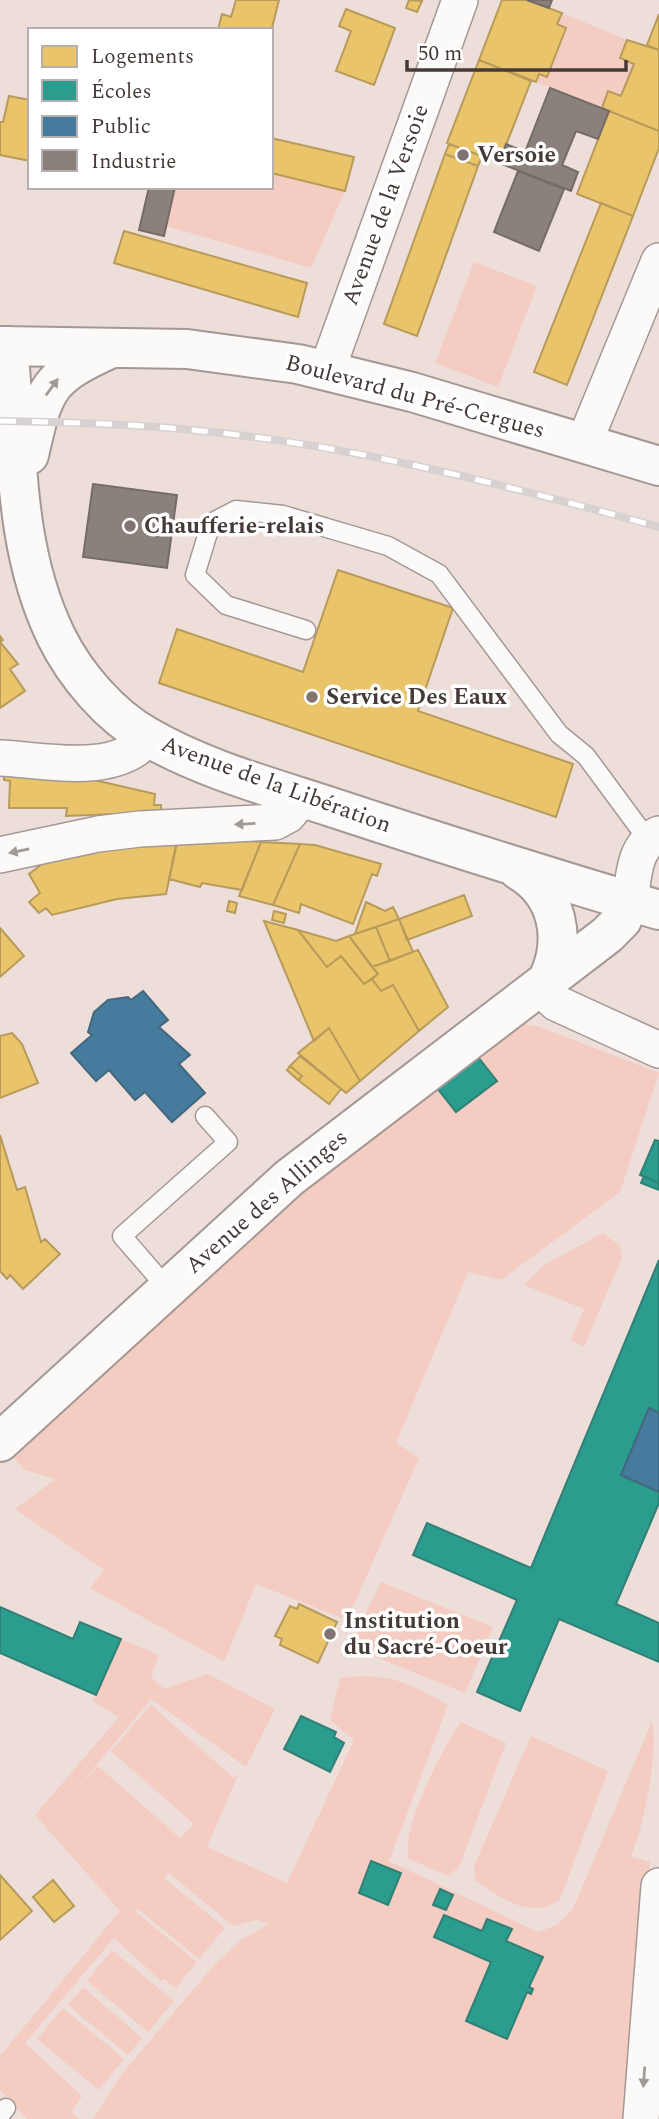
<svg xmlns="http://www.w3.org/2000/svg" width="659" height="2119" font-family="Spectral,serif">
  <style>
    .green { fill: #f4ccc2 }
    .homes { fill: #e9c46a; stroke: #b89b5b; stroke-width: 2 }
    .schools { fill: #2a9d8f; stroke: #327f75; stroke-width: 2 }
    .public { fill: #457b9d; stroke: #45687e; stroke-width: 2 }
    .industry { fill: #8a817c; stroke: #756c67; stroke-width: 2 }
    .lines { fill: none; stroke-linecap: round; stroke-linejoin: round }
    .lane-casing { stroke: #a39895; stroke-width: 21 }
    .street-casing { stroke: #a39895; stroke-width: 38 }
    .secondary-casing { stroke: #a39895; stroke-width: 42 }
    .lane { stroke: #fcfaf9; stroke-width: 18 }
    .street { stroke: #fcfaf9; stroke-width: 35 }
    .secondary { stroke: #fcfaf9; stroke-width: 38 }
    .rail-casing { stroke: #d7d2d1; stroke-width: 8 }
    .rail { stroke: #fff; stroke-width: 5; stroke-dasharray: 16; stroke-linecap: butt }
    .oneway { fill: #a09a98 }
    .poi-dot { fill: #807370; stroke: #fff; stroke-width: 2.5 }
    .labels { text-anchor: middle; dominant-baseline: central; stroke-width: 7; stroke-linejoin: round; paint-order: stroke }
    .poi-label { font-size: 23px; font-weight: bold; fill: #453a37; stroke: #fff; text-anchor: start }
    .street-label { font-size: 23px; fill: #453a37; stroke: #fff }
  </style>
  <rect width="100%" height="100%" fill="#eddeda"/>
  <path class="green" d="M562 13 627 40 620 58 634 64 621 96 608 91 602 108 536 82 539 74 547 77 566 29 557 24Z
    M271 173 345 191 311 268 166 226 175 187H271Z
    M474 262 537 286 498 387 435 363Z
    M525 1024 540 1027 659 1073 620 1192 501 1280 468 1272 396 1443 419 1458 347 1620 256 1584 224 1662 90 1588 104 1570 15 1509 56 1479 25 1470 11 1455 320 1178 437 1088 456 1112 496 1081 478 1057 512 1030Z
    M603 1233 620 1246 622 1257 584 1347 571 1340 584 1309 524 1285 544 1265Z
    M381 1582 493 1627 465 1693 368 1654 357 1640 358 1629Z
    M121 1639 159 1655 151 1677 164 1689 208 1674 275 1709 246 1767 151 1699 79 1786 98 1766 180 1838 194 1824 111 1751 151 1705 234 1778 238 1775 207 1847 287 1883 354 1740 330 1720 340 1678C391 1673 404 1681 448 1705L389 1861 538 1932 557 1925 573 1909 652 1721C659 1751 644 1825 631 1857L650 1862 631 2119H93L121 2075 214 1965 241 1940 269 1924 257 1920 233 1926 169 1873 164 1878 225 1928 199 1959 138 1909 136 1912 197 1962 176 1988 164 1979 161 1981 114 1938 25 2043 82 2096 72 2112 79 2119H27L0 2090V2056L120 1911 35 1815 119 1717 92 1701Z
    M461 1722 506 1743 459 1867 448 1876 409 1859C399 1831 443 1747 461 1722Z
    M531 1736 608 1771 560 1899C531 1921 500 1898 475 1880L474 1866Z
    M112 1950 174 2001 148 2032 87 1981Z
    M83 1987 142 2038 128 2055 68 2005Z
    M63 2008 124 2059 99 2090 37 2039Z"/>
  <path class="homes" d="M236 0H279L271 32V30H218L222 14 231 17Z
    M409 0 422 1 417 12 406 8Z
    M502 0H527L562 13 557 24 566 28 547 77 539 74 536 82 479 60Z
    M346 9 395 28 374 85 336 71 351 31 339 26Z
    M659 14V50L647 45Z
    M627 40 659 50V131L602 108 608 91 621 96 634 64 620 58Z
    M479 60 531 81 499 163 447 143Z
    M9 96 30 100V161L0 155V122H3Z
    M609 111 659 131V148L633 216 577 194Z
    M271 138 354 157 345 191 271 173Z
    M449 144 482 156 478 166 445 154Z
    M445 154 478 166 417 336 384 324Z
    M601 203 633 216 567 385 534 372Z
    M124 231 307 283 298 317 114 263Z
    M338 570 453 608 418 711 573 764 556 817 159 683 177 629 303 672Z
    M0 636 3 640 0 642 18 664 10 669 25 691 0 708Z
    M64 773 155 794 154 805H161V812L66 816 67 808H9L10 781 4 780V774Z
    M178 835 261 842 242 890 202 883 200 887 169 879Z
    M152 837 177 843 166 894 117 899 52 915 46 908 39 913 29 902 40 893 29 874 46 861Z
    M261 842 300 844 273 905 239 896Z
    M300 844 315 845 381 864 377 876 372 874 353 924 301 904 299 913 273 905Z
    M464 895 472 916 407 940 399 919Z
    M229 901 237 903 235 913 227 911Z
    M366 902 385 911 393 907 399 919 355 934Z
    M274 911 286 914 284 923 272 920Z
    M399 919 413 952 390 961 376 927Z
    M264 921 298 930 327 967 341 956 364 984 372 979 381 991 393 985 419 1031 360 1081 329 1028 314 1041Z
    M376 927 390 961 372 967 349 936Z
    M0 928 24 956 0 977Z
    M298 930 336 941 349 936 378 974 364 984 341 956 327 967Z
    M418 950 448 1007 419 1031 393 985 381 991 372 979 378 974 372 967Z
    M329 1028 360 1081 346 1093 298 1053Z
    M12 1033 22 1044 38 1083 0 1098V1036Z
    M300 1056 341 1089 329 1104 298 1080 302 1076 290 1066Z
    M290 1066 302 1076 298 1080 287 1070Z
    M0 1135 17 1190 25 1187 41 1242 45 1239 60 1254 23 1289 10 1275 7 1279 0 1271Z
    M299 1604 337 1622 318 1663 280 1645 282 1639 275 1636 290 1606 297 1609Z
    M0 1875 32 1911 0 1940Z
    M53 1880 74 1906 54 1922 33 1897Z"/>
  <path class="schools" d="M478 1057 497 1081 456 1112 437 1088Z
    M655 1140 659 1141V1183L640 1175Z
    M644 1176 659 1183V1190L641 1183Z
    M659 1260V1413L649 1408 621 1475 659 1492V1503L616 1604 659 1623V1662L559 1619 520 1711 477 1692 517 1600 413 1555 427 1523 531 1568Z
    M0 1607 73 1639 80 1622 121 1639 96 1695 0 1653Z
    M301 1716 336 1732 334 1737 344 1743 330 1772 284 1749Z
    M371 1861 401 1873 388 1905 359 1893Z
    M440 1889 453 1895 446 1910 433 1905Z
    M444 1915 482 1931 487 1919 512 1929 506 1941 543 1957 529 1987 533 1989 531 1994 527 1992 507 2039 466 2021 491 1962 434 1937Z"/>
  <path class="public" d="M143 991 168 1020 159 1027 190 1055 179 1064 205 1093 172 1122 145 1092 135 1100 109 1070 96 1081 71 1053 92 1035 88 1032 94 1012 108 1000 128 997 131 1000Z
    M649 1408 659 1413V1492L621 1475Z"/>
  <path class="industry" d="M527 0H552L549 8Z
    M550 88 609 111 598 139 576 131 562 165 578 172 571 191 499 163 506 144 525 152Z
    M518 171 564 189 539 251 494 232Z
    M149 187H175L164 236 139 230Z
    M93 484 177 495 167 568 83 557Z"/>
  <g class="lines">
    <defs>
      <path id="lane" d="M306 630 226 605 195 575 211 523 236 510 283 515 388 546 439 574 559 734 586 756 648 840
        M167 1288 122 1236 228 1142 205 1116
        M0 2115 6 2108"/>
      <path id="street" d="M327 370 460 0
        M584 443 659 261
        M0 758C46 760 115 777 148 738
        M0 855 98 834 140 829 275 822 288 815 303 797
        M630 901C634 877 633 846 659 834
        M539 987 556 1003 659 1050
        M641 2119 659 1886"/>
      <path id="secondary" d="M0 346 187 349 298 364 412 392 659 466
        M8 346C18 443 12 546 56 636 75 675 110 716 148 737 203 769 270 787 331 807 440 843 549 877 659 910
        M29 455C44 388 47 377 112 348
        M518 870C558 893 567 939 548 979
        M0 1442 289 1178 607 935 622 920 630 901"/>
    </defs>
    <use href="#lane" class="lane-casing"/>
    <use href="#street" class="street-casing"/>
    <use href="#secondary" class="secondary-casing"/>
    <use href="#lane" class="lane"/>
    <use href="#street" class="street"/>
    <use href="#secondary" class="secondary"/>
    <defs>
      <path id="rail" d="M0 421C67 422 135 424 202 431 356 446 509 486 659 527"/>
    </defs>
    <use href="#rail" class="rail-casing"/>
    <use href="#rail" class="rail"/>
  </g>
  <defs><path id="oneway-solid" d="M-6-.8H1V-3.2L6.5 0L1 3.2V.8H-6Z" transform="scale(1.75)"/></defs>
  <g class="oneway">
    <use href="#oneway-solid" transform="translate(52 387) rotate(-54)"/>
    <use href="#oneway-solid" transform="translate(245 824) rotate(177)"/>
    <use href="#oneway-solid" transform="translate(19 851) rotate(168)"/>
    <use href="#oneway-solid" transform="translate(644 2077) rotate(94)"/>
  </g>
  <g class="poi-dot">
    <circle cx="463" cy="155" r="7"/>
    <circle cx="130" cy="526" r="7"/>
    <circle cx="312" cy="697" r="7"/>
    <circle cx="330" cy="1634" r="7"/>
  </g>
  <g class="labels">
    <g class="poi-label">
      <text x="477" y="155">Versoie</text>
      <text x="144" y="526">Chaufferie-relais</text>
      <text x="326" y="697">Service Des Eaux</text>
      <text x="344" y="1621">Institution<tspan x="344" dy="26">du Sacré-Coeur</tspan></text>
    </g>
    <g class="street-label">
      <text transform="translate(386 205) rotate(-70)">Avenue de la Versoie</text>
      <text transform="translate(415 397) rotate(15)">Boulevard du Pré-Cergues</text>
      <text transform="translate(276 785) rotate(20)">Avenue de la Libération</text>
      <text transform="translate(267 1202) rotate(-41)">Avenue des Allinges</text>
    </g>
  </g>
  <rect x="28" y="28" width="245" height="161" fill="#ffffff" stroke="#b5b0af" stroke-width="2"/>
  <rect x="42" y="46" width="35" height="21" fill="#e9c46a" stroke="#b5b0af" stroke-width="2"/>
  <text x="91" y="63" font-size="21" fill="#453a37">Logements</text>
  <rect x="42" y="80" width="35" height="21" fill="#2a9d8f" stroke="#b5b0af" stroke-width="2"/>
  <text x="91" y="98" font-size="21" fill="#453a37">Écoles</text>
  <rect x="42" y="116" width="35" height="21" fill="#457b9d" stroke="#b5b0af" stroke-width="2"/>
  <text x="91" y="133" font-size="21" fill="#453a37">Public</text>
  <rect x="42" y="150" width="35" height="21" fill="#8a817c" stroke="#b5b0af" stroke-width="2"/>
  <text x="91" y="168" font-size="21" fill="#453a37">Industrie</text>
  <path d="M407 60v10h219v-10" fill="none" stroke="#453a37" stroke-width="3.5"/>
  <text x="418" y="60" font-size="21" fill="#453a37" stroke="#ffffff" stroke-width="5" paint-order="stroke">50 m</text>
</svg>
